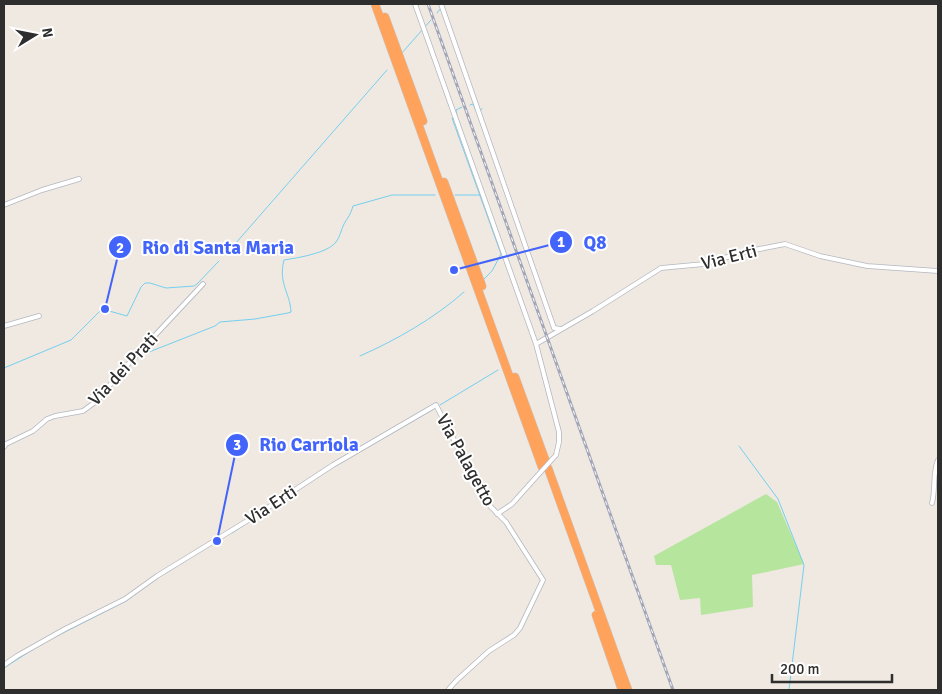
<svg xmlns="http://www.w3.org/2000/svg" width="942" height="694" font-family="Signika,sans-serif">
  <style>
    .green { fill: #b6e59e }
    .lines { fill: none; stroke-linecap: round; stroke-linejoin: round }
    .stream { stroke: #75cff0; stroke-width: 1 }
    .street-casing { stroke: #b4b7c1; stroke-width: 5.5 }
    .highway-casing { stroke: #c9c9c9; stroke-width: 9 }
    .street { stroke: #fff; stroke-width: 4 }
    .highway { stroke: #ffa35c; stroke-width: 8 }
    .rail-casing { stroke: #a3a6b8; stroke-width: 3 }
    .rail { stroke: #fff; stroke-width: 1; stroke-dasharray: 4; stroke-linecap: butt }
    .street-bridge-casing { stroke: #b4b7c1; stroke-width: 5.5; stroke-linecap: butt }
    .street-bridge { stroke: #fff; stroke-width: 4 }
    .labels { text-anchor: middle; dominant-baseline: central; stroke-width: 4; stroke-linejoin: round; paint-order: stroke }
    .street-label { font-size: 18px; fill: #2e2e2e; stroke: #fff }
    .leader { fill: none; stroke: #4264fb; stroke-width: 2 }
    .callout-dot { fill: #4264fb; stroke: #fff; stroke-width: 2 }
    .mark-label { font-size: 15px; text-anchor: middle; font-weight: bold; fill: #fff }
    .callout-label { font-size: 19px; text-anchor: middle; font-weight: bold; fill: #4264fb; stroke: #fff; stroke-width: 4; stroke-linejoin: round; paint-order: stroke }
  </style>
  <rect width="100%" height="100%" fill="#efe9e1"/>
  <path class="green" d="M766 494 777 502 804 564 752 575 753 607 701 615 700 598 680 600 671 565H656L654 556Z"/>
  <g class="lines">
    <path class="stream" d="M437 13 441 8
      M401 54 431 20
      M470 105 473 104 476 111 482 109
      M457 116 456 110 462 107
      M453 118H452L501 254 492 271 484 279
      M455 195H480
      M235 244 387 70
      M145 349 149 352 215 326 220 322 255 319 288 313 291 312C290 292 278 284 284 260 297 258 328 253 336 242 340 237 341 230 344 224 348 217 351 214 353 206L392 195H435
      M360 356C398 339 433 319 464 292
      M4 368 71 340 102 309 127 316 141 287 145 283H150L166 288 194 286 197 284 219 261
      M440 405 498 370
      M739 446 778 499 804 565 789 690
      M337 465 432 410
      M232 533 268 509
      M166 573 209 546
      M47 641 126 601 160 576
      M4 668 35 648"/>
    <defs>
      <path id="street" d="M415 4 536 344 559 432V442L556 455
        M441 4 554 328 561 329
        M4 205 42 190 79 179
        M4 326 39 316
        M536 344 593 311 661 268 704 264 744 252 785 244 820 256 867 266 938 271
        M4 447 6 444 33 431 47 419 55 416 83 411 98 400 117 376 203 284
        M932 503C936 488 932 474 938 460
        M497 514 512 504 529 485
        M4 665 17 656 65 629 125 599 157 576 255 516 333 465 436 405 486 502 506 522 543 580 520 628 514 635 489 651 457 680 448 690"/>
      <path id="highway" d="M375 4 542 467
        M385 17 423 121
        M444 182 482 286
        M515 377 546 462
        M548 468 628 690
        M596 615 622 690"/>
    </defs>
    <use href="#street" class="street-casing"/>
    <use href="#highway" class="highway-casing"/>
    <use href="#street" class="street"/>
    <use href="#highway" class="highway"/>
    <defs>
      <path id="rail" d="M428 4 673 690"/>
    </defs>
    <use href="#rail" class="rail-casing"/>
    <use href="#rail" class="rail"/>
    <defs>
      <path id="street-bridge" d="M529 485 556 455"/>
    </defs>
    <use href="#street-bridge" class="street-bridge-casing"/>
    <use href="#street-bridge" class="street-bridge"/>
  </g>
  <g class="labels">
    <g class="street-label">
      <text transform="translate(729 257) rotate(-14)">Via Erti</text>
      <text transform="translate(123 369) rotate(-47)">Via dei Prati</text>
      <text transform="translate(466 460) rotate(61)">Via Palagetto</text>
      <text transform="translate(271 505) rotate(-33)">Via Erti</text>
    </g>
  </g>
  <path class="leader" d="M454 270L561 242M105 309L120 247M217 541L237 445"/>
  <g class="callout-dot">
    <circle cx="454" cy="270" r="5"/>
    <circle cx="105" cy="309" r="5"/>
    <circle cx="217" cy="541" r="5"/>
    <circle cx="561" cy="242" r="12"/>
    <circle cx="120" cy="247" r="12"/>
    <circle cx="237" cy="445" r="12"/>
  </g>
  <g class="mark-label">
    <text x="561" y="247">1</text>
    <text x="120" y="253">2</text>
    <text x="237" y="450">3</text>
  </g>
  <g class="callout-label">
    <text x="595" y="249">Q8</text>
    <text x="218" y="254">Rio di Santa Maria</text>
    <text x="309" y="451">Rio Carriola</text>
  </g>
  <rect width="942" height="694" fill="none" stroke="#2e2e2e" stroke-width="10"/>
  <g transform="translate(35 35) rotate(80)" stroke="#ffffff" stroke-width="4" paint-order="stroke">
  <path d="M0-4L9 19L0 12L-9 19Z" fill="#2e2e2e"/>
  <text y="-8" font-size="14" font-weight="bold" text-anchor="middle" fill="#2e2e2e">N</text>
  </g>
  <path d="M772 674v8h120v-8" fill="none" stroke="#2e2e2e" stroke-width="2.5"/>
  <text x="780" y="674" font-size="15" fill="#2e2e2e" stroke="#ffffff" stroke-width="4" paint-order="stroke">200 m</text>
</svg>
